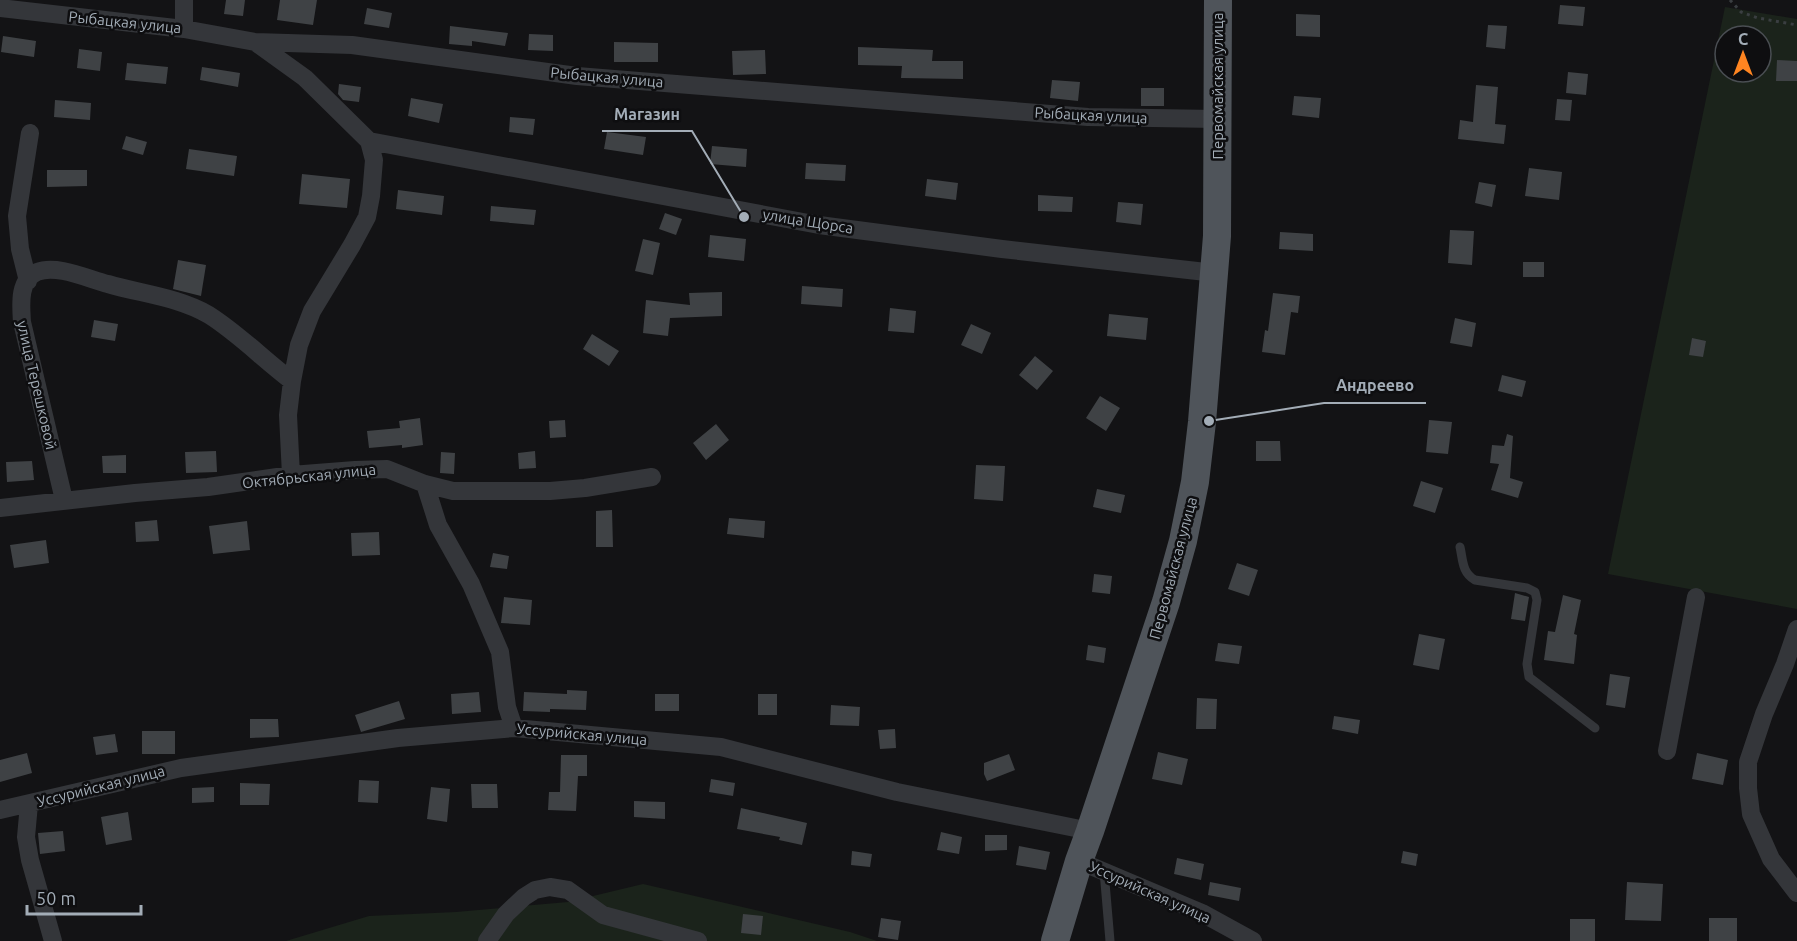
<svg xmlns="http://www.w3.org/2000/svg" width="1797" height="941" font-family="Ubuntu,sans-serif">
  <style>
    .green { fill: #1b231b; fill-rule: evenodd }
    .building { fill: #3f4245 }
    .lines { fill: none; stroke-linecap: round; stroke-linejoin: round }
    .path { stroke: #3a3e41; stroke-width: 3; stroke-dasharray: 3 4.5; stroke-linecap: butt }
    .service { stroke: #34363a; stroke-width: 9 }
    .minor { stroke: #34363a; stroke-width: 18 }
    .primary { stroke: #4f545a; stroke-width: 28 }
    .labels { text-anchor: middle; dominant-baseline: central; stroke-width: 5; stroke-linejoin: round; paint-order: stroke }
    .street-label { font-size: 15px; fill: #a3adb7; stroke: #0e0e10 }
    .leader { fill: none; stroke: #a3adb7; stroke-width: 2 }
    .callout-dot { fill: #a3adb7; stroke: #0e0e10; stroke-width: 2 }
    .callout-label { font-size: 16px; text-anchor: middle; font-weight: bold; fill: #a3adb7; stroke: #0e0e10; stroke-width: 5; stroke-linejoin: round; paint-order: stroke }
  </style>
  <rect width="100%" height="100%" fill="#131315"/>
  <path class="green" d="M1725 7 1797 19V609L1608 574ZM1725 36H1761V72H1725Z
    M643 884 850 932 877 941H286L369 916 456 912 568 902Z"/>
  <path class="building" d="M226 0H245L243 16 224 14Z
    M280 0H317L313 25 277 20Z
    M1560 5 1585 7 1583 26 1558 24Z
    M367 8 392 13 389 28 364 24Z
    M1296 14 1320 15V37L1296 36Z
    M1488 25 1507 26 1505 49 1486 47Z
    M450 26 508 33 505 46 472 41V46L449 44Z
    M529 34 553 35V51L528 50Z
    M3 36 36 41 34 57 1 52Z
    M614 42 658 43V62H614Z
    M858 47 933 50 932 61H963V79L901 78 902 66 858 65Z
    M79 49 102 52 100 71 77 68Z
    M765 50 766 74 733 75 732 51Z
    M1777 60 1797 61V81H1776Z
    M127 63 168 67 166 84 125 80Z
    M202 67 240 73 238 87 200 80Z
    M1568 72 1588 74 1586 95 1566 93Z
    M1052 80 1080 82 1078 101 1050 98Z
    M339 84 361 87 359 102 343 100 338 94Z
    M1476 85 1498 87 1495 124 1506 125 1504 144 1458 139 1460 120 1473 122Z
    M1141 88H1164V106H1141Z
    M1294 96 1321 98 1319 118 1292 115Z
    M411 98 443 104 439 123 408 116Z
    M1557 99 1572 100 1570 121 1555 120Z
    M55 100 91 103 90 120 54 117Z
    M510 117 535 119 533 135 509 132Z
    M607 132 646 137 643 155 604 149Z
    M126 136 147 142 143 155 122 149Z
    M712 146 747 149 746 167 710 164Z
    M189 149 237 156 234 176 186 169Z
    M806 163 846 165 845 181 805 179Z
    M1529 168 1562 172 1559 200 1525 196Z
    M47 170H87V186L47 187Z
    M302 174 350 179 347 208 299 204Z
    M927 179 958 183 956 200 925 196Z
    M1479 182 1496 185 1492 207 1475 203Z
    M398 190 444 196 442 215 396 209Z
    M1038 195 1073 197 1072 212 1038 211Z
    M1118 202 1143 204 1141 225 1116 222Z
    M491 206 536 210 534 225 490 221Z
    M665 213 682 219 676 235 659 229Z
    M1450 230 1474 231 1472 265 1448 263Z
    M1280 232 1313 234V251L1279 249Z
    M710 235 746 239 744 261 708 257Z
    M643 239 660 243 653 275 635 271Z
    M178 260 206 265 201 296 173 289Z
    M1523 262H1544V277H1523Z
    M802 286 843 289 842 307 801 304Z
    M722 292V316L670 318 668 336 643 333 646 300 690 305 689 293Z
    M1273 293 1300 296 1298 313 1291 312 1285 355 1262 352 1265 330 1268 331Z
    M890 308 916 311 914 333 888 331Z
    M1109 314 1148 318 1146 340 1107 336Z
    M1455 318 1476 323 1472 347 1450 343Z
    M94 320 118 324 115 341 91 337Z
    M971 324 991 333 982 354 961 345Z
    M592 334 619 351 609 366 583 349Z
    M1692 338 1706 341 1703 357 1689 355Z
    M1035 356 1053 371 1037 390 1019 375Z
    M1502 375 1526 381 1522 397 1498 391Z
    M1100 396 1120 408 1106 431 1086 418Z
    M420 418 423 445 402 448V445L369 448 367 431 400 428 399 421Z
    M565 420 566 437 550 438 549 421Z
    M1429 420 1452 422 1448 454 1426 452Z
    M716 424 729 440 706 460 693 443Z
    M1507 434 1513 436 1510 478 1523 482 1518 498 1491 490 1499 464 1490 463 1492 445 1504 446Z
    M1256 441H1280L1281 461H1256Z
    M216 451 217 472 186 473 185 452Z
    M535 451 536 468 519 469 518 453Z
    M441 452 455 453 454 474 440 473Z
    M126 455V473H103L102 456Z
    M32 461 34 480 7 482 6 462Z
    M976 465 1005 466 1003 501 974 499Z
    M1421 481 1443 488 1435 513 1413 506Z
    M1097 489 1125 495 1121 513 1093 507Z
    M612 510 613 547H596V511Z
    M729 518 765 521 764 538 727 534Z
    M157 520 159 541 136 542 135 522Z
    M247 521 250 550 213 554 209 526Z
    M379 532 380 555 352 556 351 533Z
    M46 540 49 563 14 568 10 545Z
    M493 553 509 556 507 569 490 567Z
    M1237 563 1258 570 1249 596 1228 589Z
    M1094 574 1112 576 1110 594 1092 592Z
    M1515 593 1529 597 1525 621 1511 619Z
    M1563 595 1581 600 1574 634 1577 635 1574 664 1544 660 1548 631 1555 632Z
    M504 597 532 600 530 625 501 623Z
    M1419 634 1445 639 1439 670 1413 665Z
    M1218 643 1242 646 1239 664 1215 661Z
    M1088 645 1106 648 1104 663 1086 660Z
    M1610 674 1630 677 1625 708 1606 705Z
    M567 690 587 691 586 710 550 709V712L523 711 524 692 567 694Z
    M479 692 481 712 452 714 451 694Z
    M655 694H679V711H655Z
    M758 694H777V715H758Z
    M1197 698 1217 699 1216 729H1196Z
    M399 701 405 719 361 732 355 715Z
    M831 705 860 707 859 726 830 725Z
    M1334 716 1360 720 1358 734 1332 729Z
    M250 719H278L279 737 250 738Z
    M895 729 896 748 880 749 878 730Z
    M142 731H175V754H142Z
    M115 734 118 752 96 755 93 737Z
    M1158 752 1188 759 1182 785 1152 779Z
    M27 753 32 773 0 782V760Z
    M1697 753 1728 760 1723 785 1692 779Z
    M1009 754 1015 770 987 781 984 774V763Z
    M561 755H587V776H578L576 811 548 810 549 792H560Z
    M711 779 735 783 733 796 709 792Z
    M359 780 379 781 378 803 358 802Z
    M240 783 270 784 269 805H240Z
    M471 784H497L498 808H472Z
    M214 787V802L192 803V788Z
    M431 787 450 789 447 822 427 819Z
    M634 801 665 802V819L634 817Z
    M741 808 807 823 802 845 779 840 780 837 737 829Z
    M128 812 132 840 106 845 101 817Z
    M63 831 65 851 40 854 38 833Z
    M941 832 962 837 959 854 937 850Z
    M985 835H1007V850L985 851Z
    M1019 846 1050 852 1046 870 1016 865Z
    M852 851 872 854 870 867 851 865Z
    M1403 851 1418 854 1416 866 1401 863Z
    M1177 858 1204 864 1201 880 1174 874Z
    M1210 882 1241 888 1239 901 1208 895Z
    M1627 882 1663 884 1661 921 1625 920Z
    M743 914 763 916 761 935 741 933Z
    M881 918 901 921 898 940 878 937Z
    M1709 918H1737V941H1709Z
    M1570 919H1595V941H1570Z"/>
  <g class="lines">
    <path class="path" d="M1730 0 1741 12 1758 18 1797 25"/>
    <path class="service" d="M1460 547C1463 560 1462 573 1475 580L1527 588 1535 592 1537 600 1527 664 1529 677 1595 728
      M1104 871 1110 941"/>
    <path class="minor" d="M0 8 184 29 255 42 352 45 577 76 1088 117 1217 119
      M184 29V0
      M255 42 305 78 369 141 374 160 371 196 367 217 352 245 312 311 299 345 292 381 288 415 291 475
      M369 141 819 225 1002 249 1215 273
      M28 281 20 249 17 216 30 133
      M425 484 438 525 471 584 500 652 507 707 514 728
      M64 500 22 322C21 306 18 280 37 272 57 264 88 279 108 284 142 294 178 297 209 315 239 334 264 360 292 381
      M0 508 135 493 208 487 291 475 355 470 387 469 425 484 453 491H550L585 488 652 477
      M1797 629 1785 664 1764 714 1748 762V788L1751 814 1771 859 1797 893
      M1667 751 1696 597
      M29 804 26 837 30 860 53 941
      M0 810 181 768 398 738 514 728 721 747 897 792 1090 831
      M1079 861 1202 913 1253 941
      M487 941 506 914 524 897 535 890 550 887 568 890 603 915 698 941"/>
    <path class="primary" d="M1055 941 1079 861 1090 831 1166 602 1183 541 1195 482 1202 422 1217 236 1218 0"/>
  </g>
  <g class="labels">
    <g class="street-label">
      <text transform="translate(125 22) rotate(6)">Рыбацкая улица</text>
      <text transform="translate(607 77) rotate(5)">Рыбацкая улица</text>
      <text transform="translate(1217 86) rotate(-90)">Первомайская улица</text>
      <text transform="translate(1091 115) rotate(3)">Рыбацкая улица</text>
      <text transform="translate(808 221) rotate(9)">улица Щорса</text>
      <text transform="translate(37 385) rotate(77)">улица Терешковой</text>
      <text transform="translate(309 476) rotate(-6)">Октябрьская улица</text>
      <text transform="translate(1173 568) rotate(-75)">Первомайская улица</text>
      <text transform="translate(582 734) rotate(5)">Уссурийская улица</text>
      <text transform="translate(101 786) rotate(-14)">Уссурийская улица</text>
      <text transform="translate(1150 892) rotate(24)">Уссурийская улица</text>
    </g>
  </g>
  <path class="leader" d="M744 217L692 131H602M1209 421L1324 403H1426"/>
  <g class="callout-dot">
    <circle cx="744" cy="217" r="6"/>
    <circle cx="1209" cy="421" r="6"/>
  </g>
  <g class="callout-label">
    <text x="647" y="120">Магазин</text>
    <text x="1375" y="391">Андреево</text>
  </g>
  <g transform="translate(1743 54)"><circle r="28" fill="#0e0e10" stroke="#4a4e53" stroke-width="1.5"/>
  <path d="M0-4.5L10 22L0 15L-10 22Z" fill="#ff8521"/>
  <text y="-9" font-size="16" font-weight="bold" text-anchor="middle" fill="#a3adb7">С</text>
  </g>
  <path d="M27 905v9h114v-9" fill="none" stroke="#a3adb7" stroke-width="3"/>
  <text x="36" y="905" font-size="18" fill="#a3adb7" stroke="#0e0e10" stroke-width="4.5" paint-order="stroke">50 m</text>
</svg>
